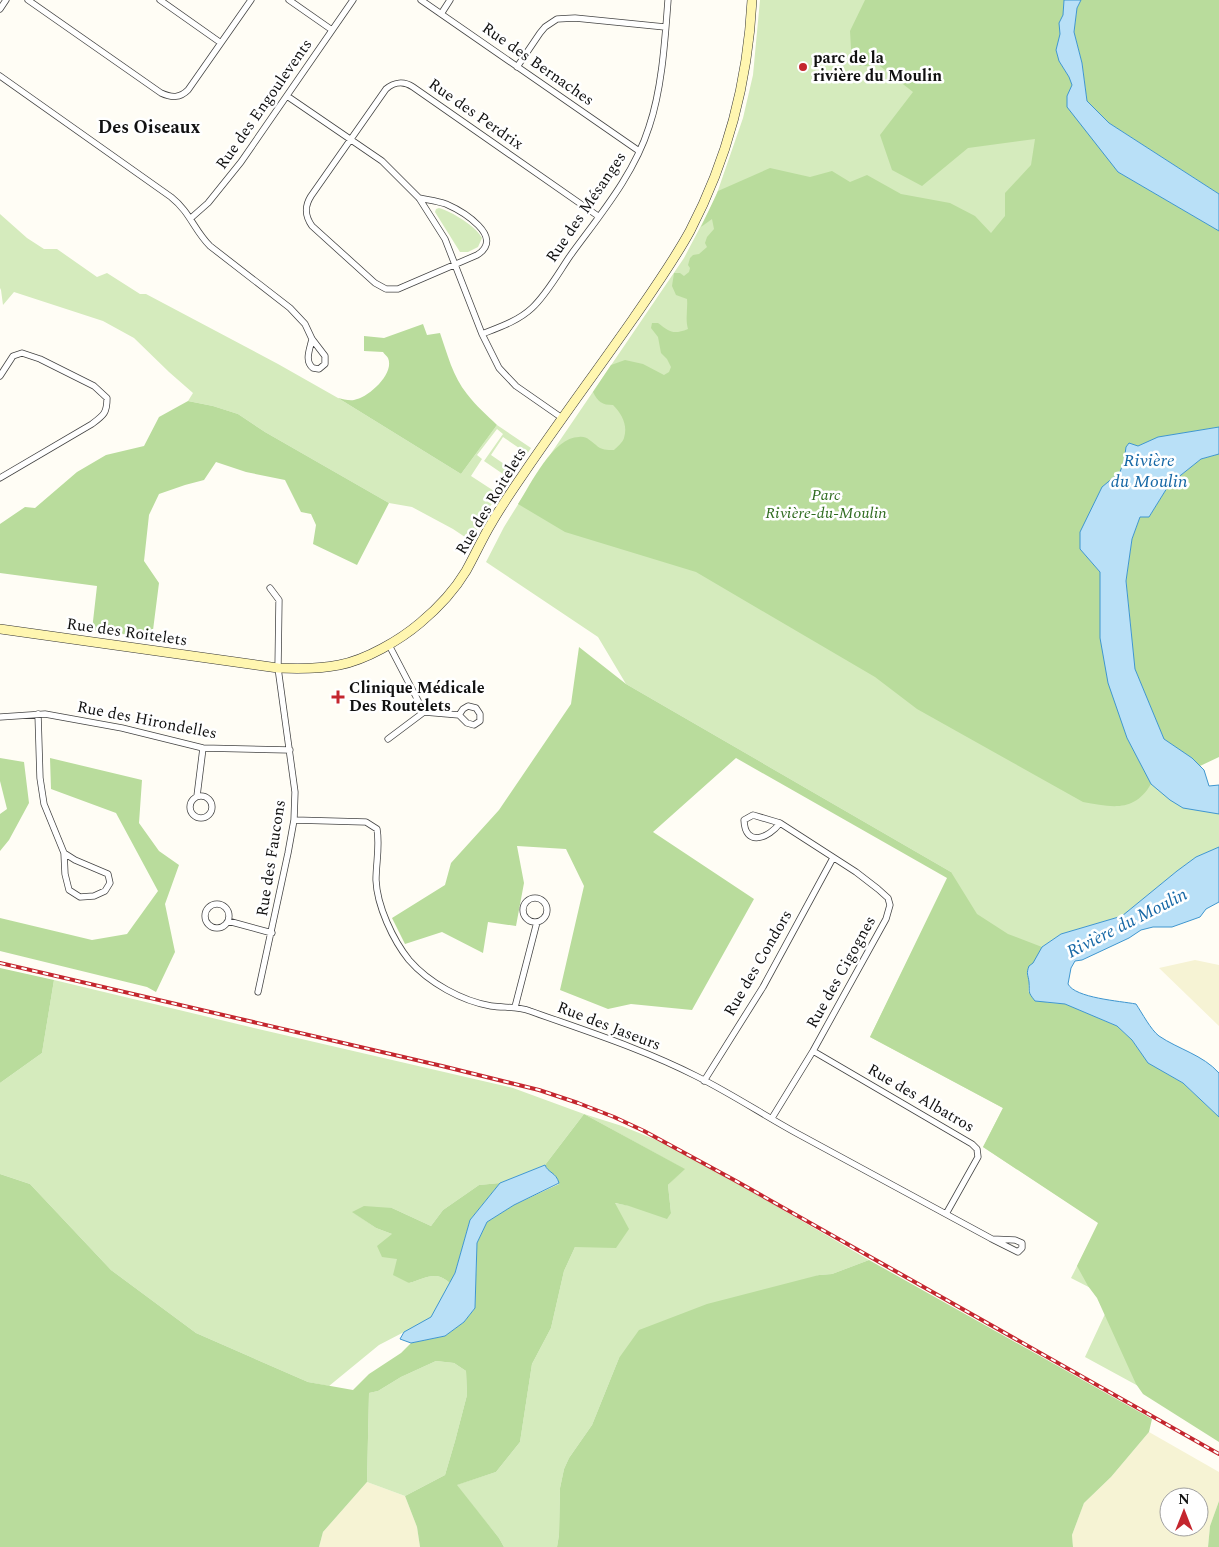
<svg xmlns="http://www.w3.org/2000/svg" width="1219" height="1547" font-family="Spectral,serif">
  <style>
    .farmland { fill: #f6f3d4; fill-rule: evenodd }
    .green { fill: #d5ebbd }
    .forest { fill: #b9dc9c }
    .water { fill: #b9e0f7; stroke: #3f96cf }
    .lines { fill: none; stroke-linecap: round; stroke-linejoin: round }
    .street-casing { stroke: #444; stroke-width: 7 }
    .secondary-casing { stroke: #333; stroke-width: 10 }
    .street { stroke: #fff; stroke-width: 5.5 }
    .secondary { stroke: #fff6b0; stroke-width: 9 }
    .rail-casing { stroke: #c4262e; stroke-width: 4 }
    .rail { stroke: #fff; stroke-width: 2; stroke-dasharray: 5.5; stroke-linecap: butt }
    .poi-dot { fill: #c4262e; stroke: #fff; stroke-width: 2 }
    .labels { text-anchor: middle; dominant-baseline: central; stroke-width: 5; stroke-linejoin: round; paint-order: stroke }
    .poi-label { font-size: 16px; font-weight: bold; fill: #111; stroke: #fff; text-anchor: start }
    .street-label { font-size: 16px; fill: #111; stroke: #fff }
    .park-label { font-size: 16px; font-style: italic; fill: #2f6b1f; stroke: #fff }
    .neighbourhood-label { font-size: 18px; font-weight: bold; fill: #111; stroke: #fff }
    .water-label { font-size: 18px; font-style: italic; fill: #1768a6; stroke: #fff }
  </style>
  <rect width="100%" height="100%" fill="#fffdf5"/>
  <path class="farmland" d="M1195 960 1219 965V1026L1159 968Z
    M1149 1432 1219 1472V1501L1210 1526 1208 1547H1073L1072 1535 1084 1503 1111 1477ZM1169 1497H1199V1527H1169Z
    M367 1482 405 1496 417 1527 420 1547H319L323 1532Z"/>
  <path class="green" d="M760 0H1064L1059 61 1069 77 1118 172 1219 231V427L1206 429 1080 532 1219 814V847L1196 857 1177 871 1122 916 1061 934 1042 947 1033 963 1219 1117V1430L1085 1357 1112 1299 1071 1278 1099 1223 983 1147 1003 1108 870 1037 951 872 626 684 598 637 486 562 504 527 537 474 684 258 715 199 743 118 753 75Z
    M439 208C451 211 477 227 482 238L478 247 468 252H460L435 212 436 209Z
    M0 214 27 238 44 249H57L97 277 107 273 140 294H146L278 364 338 398 461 474 497 425 531 448 527 454 518 451 519 448 503 437 491 455 507 466 509 463 503 474 484 461 503 434 497 429 477 455 482 459 471 476 494 491 505 475 509 474 512 476 489 508 471 541 453 529 412 507 389 503 265 432 238 414 213 406 188 401 193 393 169 372 134 338 103 321 14 292 3 305 1 290 0 288Z
    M54 980 250 1027 513 1088 584 1114 622 1126 666 1144 714 1170 869 1260 832 1274 819 1275 619 1358 592 1425 569 1458 564 1469 560 1488 559 1535 557 1547H504L499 1538 456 1485 496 1472 520 1442 532 1364 551 1328 564 1271 575 1247 614 1203 671 1213 668 1185 684 1169 584 1114 545 1165 500 1183 479 1185 443 1210 431 1226 392 1208 353 1212 376 1228 392 1234 397 1259 409 1283C426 1278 435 1270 450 1283L431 1318 379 1345 329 1386 308 1382 196 1333 111 1270 30 1184 0 1174V1083L42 1053Z
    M436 1361 454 1363 466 1371 467 1395 455 1441 445 1475 405 1496 367 1482 369 1393 378 1391 401 1377Z"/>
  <path class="forest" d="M865 0H1064L1063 15 1059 23 1060 34 1056 50 1059 61 1069 77 1072 85 1067 96 1118 172 1219 231V427L1158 437 1138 446 1126 447 1124 461 1120 472 1102 487 1080 549 1100 572V638L1127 738 1151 784C1134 813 1111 807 1083 802L917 709 875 677 696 572 565 532 518 504C531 484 553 437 579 437 587 436 590 441 596 445 601 450 607 450 614 450 617 447 623 442 624 438 628 425 622 414 613 405 602 405 598 402 593 392L611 365 625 360 643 364 664 375 669 372 671 367 667 359 661 353 658 337 651 328 652 323H658C670 332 673 335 688 329 685 318 688 309 687 299L676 295 672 286 674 273H680L684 276 689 272 690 268 688 265 690 258 693 255 699 254 707 247 705 243 707 237 714 229 712 219 701 227 718 191 770 168 810 177 832 171 850 182 867 175 901 194 950 203 975 216 991 233 1005 216V193L1031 165 1035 139 968 148 922 186 892 170 880 135 913 92 880 66H852L850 31Z
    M1081 0H1219V194L1109 123 1087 101 1082 63 1074 32 1077 8Z
    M423 324 427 335 440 333C447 353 453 377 467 394 476 406 487 415 497 425L461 474 338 398C343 399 349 401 354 400 368 398 395 374 388 358 387 356 384 354 383 352L364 351V336L384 338Z
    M188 401 213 406 238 414 265 432 389 503 357 565 313 544 316 525 311 514 301 512 285 480 246 472 216 462 204 480 185 485 159 494 149 515 144 561 159 583 152 638 92 630 97 586 0 573V524L25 507 35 508 77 472 106 455 144 446 159 417Z
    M1219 454V757L1200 766 1192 758 1164 739 1135 669 1126 581 1132 539 1140 517H1149L1167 488 1176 479 1201 459Z
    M579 647 626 684 951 872 977 914 1008 934 1042 947C1034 962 1029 975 1028 992L1048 1003 1065 1004 1117 1026 1132 1040 1148 1063 1183 1083 1219 1117V1442L1143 1394 1136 1384 1097 1298 1088 1286 1077 1266 1098 1223 983 1147 1003 1108 870 1037 947 878 736 758 653 832 754 899 692 1010 631 1004 608 1009 560 990 584 886 566 849 517 846 524 883 516 926 488 922 483 953 442 932 405 944 392 918 445 885 451 863 499 810 571 704Z
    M0 758 24 762 29 803 9 840 0 851V814L7 809 0 781Z
    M50 758 142 780 139 823 159 851 179 865 165 904 175 952 156 992 147 987 0 951V918L92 940 127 934 158 891 116 813 51 789Z
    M0 968 54 980 42 1053 0 1083Z
    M584 1114 685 1169 668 1185 671 1213 667 1219 629 1206 615 1203 629 1229 616 1248 575 1247 564 1271 551 1328 532 1364 520 1442 496 1472 457 1485 499 1538 504 1547H420L417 1527 405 1496 445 1475 455 1441 467 1395 466 1371 454 1363 436 1361 401 1377 378 1391 369 1393 367 1482 323 1532 319 1547H0V1174L30 1184 111 1270 196 1333 308 1382 353 1390 369 1374 401 1353 411 1343 445 1336 464 1322 475 1308 477 1243 487 1222 514 1205 559 1184C556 1172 548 1173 545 1165Z
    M500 1183 470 1220 455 1273 450 1283C435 1270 426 1278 409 1283L393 1275 397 1259 382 1257 377 1246 392 1234 376 1228 352 1212 364 1206 392 1208 431 1226 443 1210 479 1185Z
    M869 1260 1152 1419 1149 1432 1111 1477 1084 1503 1072 1535 1073 1547H557L559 1535 560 1488 564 1469 569 1458 592 1425 619 1358 639 1330 707 1304 819 1275 832 1274Z
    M1219 1501V1547H1208L1210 1526Z"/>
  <path class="water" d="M1064 0H1081L1077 8 1074 32 1082 63 1087 101 1109 123 1219 194V231L1118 172 1067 107V96L1072 85 1069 77 1059 61 1056 50 1060 34 1059 23 1063 15Z
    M1219 427V454L1201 459 1176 479 1167 488 1149 517H1140L1132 539 1126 581 1135 669 1164 739 1192 758 1204 770 1209 786 1219 785V814L1183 808 1170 800 1151 784 1127 738 1108 683 1100 638V572L1080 549V532L1102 487 1120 472 1124 461 1126 447 1129 443 1138 446 1158 437Z
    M1219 847V902L1206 909 1200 917 1172 927H1153L1141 930 1129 938 1082 960 1075 961 1071 968 1068 984C1075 998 1120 1001 1136 1004 1142 1013 1151 1030 1159 1036 1178 1049 1203 1055 1219 1073V1117L1183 1083 1148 1063 1132 1040 1117 1026 1065 1004 1035 1001C1027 991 1030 993 1029 982 1028 974 1026 974 1029 966L1033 963 1042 947 1061 934 1122 916 1177 871 1196 857Z
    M545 1165C548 1173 556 1172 559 1183L514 1205 487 1222 477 1243 475 1308 464 1322 445 1336 411 1343 400 1339 404 1332 431 1317 455 1273 470 1220 500 1183Z"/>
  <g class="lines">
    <defs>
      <path id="street" d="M28 0 161 93C172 98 180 98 188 90L251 0
        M160 0 221 43
        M289 0 332 30
        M421 0 639 151
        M0 9 6 0
        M441 14 450 0
        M517 67 540 33 545 27 557 19 575 18 665 27
        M0 76 171 197C190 212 194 230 210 246L290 308 305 324 312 339 325 356V364L319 369 313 368C304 361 310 349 312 339
        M287 96 382 161 419 198 445 239 482 334 499 368 516 386 562 418
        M419 198C428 200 437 201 446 204 462 211 506 237 477 255L398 289H386L375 283 312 226C305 216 304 207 311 196L386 89C394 82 404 81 413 87L598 216
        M191 218 208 203 241 162 353 0
        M482 334C500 327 518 321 532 308 547 294 559 272 570 256 599 216 634 175 649 127 662 89 665 40 668 0
        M0 376 13 356 22 353 40 359 94 386 107 398C107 413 104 415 92 424L0 478
        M389 645 424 712
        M38 714 40 778 44 804 64 853 65 874 69 890 80 897 94 896 105 891 110 883 108 874 75 860 64 853
        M0 717 45 714 122 728 203 748 290 750
        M388 739 424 712 459 715 467 723 474 725 480 721V714L476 708 468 706 463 709 459 715
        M190 807a11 11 0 1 1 22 0a11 11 0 1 1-22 0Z
        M197 796 203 748
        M294 820 366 822 377 829C380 846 376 863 376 880 377 906 393 940 409 960 429 983 462 1001 491 1006 504 1008 517 1006 530 1011 586 1031 643 1049 696 1076 732 1094 765 1116 800 1135 864 1170 928 1204 992 1239L1018 1252 1022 1248V1243L1015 1240 992 1239
        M523 910a12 12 0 1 1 24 0a12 12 0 1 1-24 0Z
        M205 916a12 12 0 1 1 24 0a12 12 0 1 1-24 0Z
        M228 921 272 933
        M258 992 288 853 294 820 295 792 278 668 279 600 270 588
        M515 1007 537 922
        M813 1051 972 1144 977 1149 978 1157 946 1214
        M704 1081 763 987 833 858
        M772 1118 813 1051 886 919 890 905 888 898 878 889 856 872 780 823 753 815 744 820C745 848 769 838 780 823"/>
      <path id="secondary" d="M0 629 278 668C299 669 319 669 339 665 366 660 400 640 420 623 438 608 454 591 466 571 475 555 482 539 491 524 500 508 511 492 522 476 558 423 596 372 633 319 653 290 673 262 690 231 727 160 748 80 752 0"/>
    </defs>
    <use href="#street" class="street-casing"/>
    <use href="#secondary" class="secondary-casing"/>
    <use href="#street" class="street"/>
    <use href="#secondary" class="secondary"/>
    <defs>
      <path id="rail" d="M0 963 442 1066 539 1090 578 1103 614 1117 644 1131 736 1181 1219 1454"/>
    </defs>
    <use href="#rail" class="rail-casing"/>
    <use href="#rail" class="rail"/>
  </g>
  <g class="poi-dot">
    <circle cx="803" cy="67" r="5"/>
    <path d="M335.5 689.5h5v5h5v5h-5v5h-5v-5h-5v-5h5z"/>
  </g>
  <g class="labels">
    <g class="poi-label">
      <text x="813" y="58">parc de la<tspan x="813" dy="18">rivière du Moulin</tspan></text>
      <text x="349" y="688">Clinique Médicale<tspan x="349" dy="18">Des Routelets</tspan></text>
    </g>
    <g class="street-label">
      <text transform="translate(538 64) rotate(35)">Rue des Bernaches</text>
      <text transform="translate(264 104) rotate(-55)">Rue des Engoulevents</text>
      <text transform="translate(476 114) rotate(35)">Rue des Perdrix</text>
      <text transform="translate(586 207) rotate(-56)">Rue des Mésanges</text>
      <text transform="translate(491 501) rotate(-59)">Rue des Roitelets</text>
      <text transform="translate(127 632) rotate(8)">Rue des Roitelets</text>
      <text transform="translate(147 720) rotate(11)">Rue des Hirondelles</text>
      <text transform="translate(271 858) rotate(-81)">Rue des Faucons</text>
      <text transform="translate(758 963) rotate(-60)">Rue des Condors</text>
      <text transform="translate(841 972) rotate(-61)">Rue des Cigognes</text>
      <text transform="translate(609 1026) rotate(21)">Rue des Jaseurs</text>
      <text transform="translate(921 1098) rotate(30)">Rue des Albatros</text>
    </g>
    <g class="park-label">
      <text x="826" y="495">Parc<tspan x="826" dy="18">Rivière-du-Moulin</tspan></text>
    </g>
    <g class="neighbourhood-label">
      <text x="149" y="127">Des Oiseaux</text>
    </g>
    <g class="water-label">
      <text x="1149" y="460">Rivière<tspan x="1149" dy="21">du Moulin</tspan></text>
      <text transform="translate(1127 923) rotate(-27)">Rivière du Moulin</text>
    </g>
  </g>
  <g transform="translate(1184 1512)"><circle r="24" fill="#ffffff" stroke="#a0a0a0"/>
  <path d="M0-4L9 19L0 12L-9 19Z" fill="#c4262e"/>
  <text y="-8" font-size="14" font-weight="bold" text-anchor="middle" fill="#111111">N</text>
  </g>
</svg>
